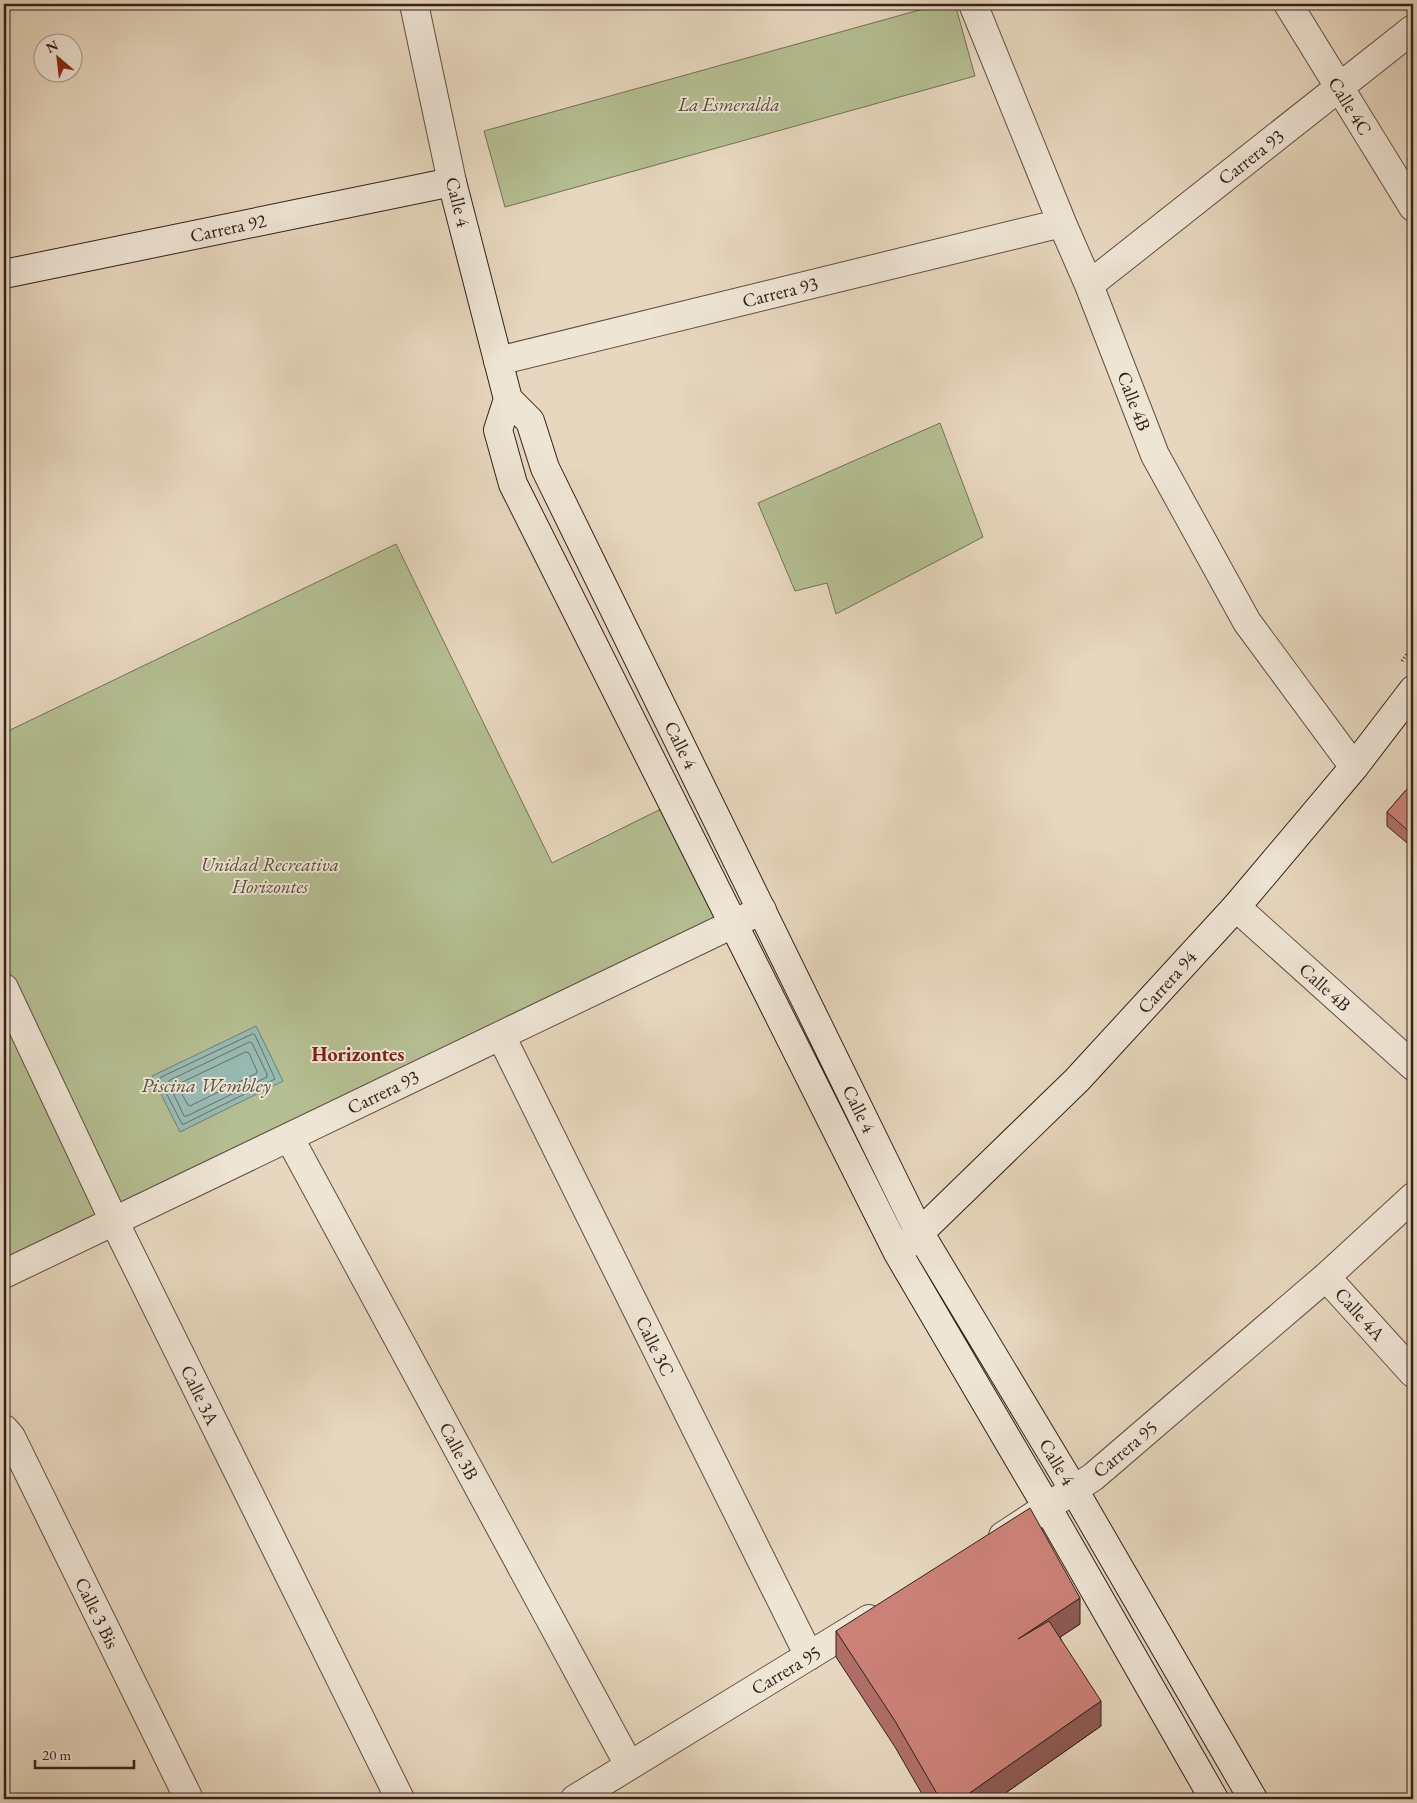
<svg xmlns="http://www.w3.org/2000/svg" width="1417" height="1803" font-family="'EB Garamond',serif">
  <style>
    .green { fill: #b4be92; stroke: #747056 }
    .water { fill: #97bab2; stroke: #6f7d76 }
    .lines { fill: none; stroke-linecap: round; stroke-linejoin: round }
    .shore { stroke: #666e66; stroke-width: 1 }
    .street-casing { stroke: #614e44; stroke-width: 30 }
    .secondary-casing { stroke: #34211b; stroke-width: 30 }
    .path { stroke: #34211b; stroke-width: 3; stroke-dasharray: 1 2.5; stroke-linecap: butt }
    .street { stroke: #efe5d5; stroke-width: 28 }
    .secondary { stroke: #efe5d5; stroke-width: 28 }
    .wall { fill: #af6f67; stroke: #34211b }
    .shaded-wall { fill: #8f5a54; stroke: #34211b }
    .building { fill: #cc8178; stroke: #34211b }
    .labels { text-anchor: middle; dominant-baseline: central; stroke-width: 4; stroke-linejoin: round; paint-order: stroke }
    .park-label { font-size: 19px; font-style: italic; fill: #544839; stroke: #efe5d5 }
    .street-label { font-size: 19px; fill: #34211b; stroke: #efe5d5 }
    .neighbourhood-label { font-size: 20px; font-weight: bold; fill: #7a1f14; stroke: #efe5d5 }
    .water-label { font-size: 20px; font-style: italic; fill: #524f48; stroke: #efe5d5 }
  </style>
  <rect width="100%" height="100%" fill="#e7d7be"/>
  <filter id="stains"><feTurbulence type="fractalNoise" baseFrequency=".004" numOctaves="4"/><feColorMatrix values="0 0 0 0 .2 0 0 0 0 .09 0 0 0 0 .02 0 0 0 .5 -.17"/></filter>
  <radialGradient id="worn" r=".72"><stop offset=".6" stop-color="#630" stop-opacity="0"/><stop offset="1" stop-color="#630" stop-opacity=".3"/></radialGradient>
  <path class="green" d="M941 4H955L975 76 505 207 484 131Z
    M940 423 983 537 836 614 827 583 795 591 758 503Z
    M396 544 552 863 673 803 734 924 4 1274V1024L17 1017 4 988V733Z"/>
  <path class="water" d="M256 1026 283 1081 180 1132 152 1076Z"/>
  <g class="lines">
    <path class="shore" d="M253 1034 255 1035 275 1079 184 1124H182L160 1081V1078Z
      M250 1042 252 1043 267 1074V1077L187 1116H184L169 1084V1081Z
      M246 1052 249 1053 257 1071V1073L190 1106 188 1105 178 1087 179 1084Z"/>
    <defs>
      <path id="street" d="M414 4 452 182
        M973 4 1062 223 1089 285 1155 455 1247 622 1354 767
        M1288 4 1413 207
        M1089 285 1413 29
        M498 361 1062 223
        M1236 907 1413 1066
        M4 988 114 1221 400 1799
        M501 1036 809 1656
        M289 1137 629 1765
        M4 1274 762 910
        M1326 1277 1413 1373
        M4 1429 11 1437 189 1799
        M1003 1536 1093 1477 1326 1277 1413 1197
        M575 1799 869 1619"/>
      <path id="secondary" d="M4 274 452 182 508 399 498 430 513 484 898 1253 1047 1507 1214 1799
        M508 399 530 421 545 468 919 1232 1074 1490 1253 1799
        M908 1244 1077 1080 1236 907 1354 767 1413 690"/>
    </defs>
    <use href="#street" class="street-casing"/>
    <use href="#secondary" class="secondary-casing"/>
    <path class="path" d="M1402 661 1413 645"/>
    <use href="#street" class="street"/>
    <use href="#secondary" class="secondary"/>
  </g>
  <path class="wall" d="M1413 782V848L1387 826V812Z
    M1080 1624 1060 1637 1101 1726 997 1799H925L895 1747 836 1657V1631Z"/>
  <path class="shaded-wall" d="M1080 1598V1624L1018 1665V1639Z
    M1101 1701V1726L997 1799H961Z"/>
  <path class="building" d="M1413 782V835L1387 812Z
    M1030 1508 1080 1598 1018 1639 1049 1621 1101 1701 961 1799H940L895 1721 836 1631Z"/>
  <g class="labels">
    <g class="park-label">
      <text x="729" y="104">La Esmeralda</text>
      <text x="270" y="864">Unidad Recreativa<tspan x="270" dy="22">Horizontes</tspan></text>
    </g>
    <g class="street-label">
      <text transform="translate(1350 106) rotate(58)">Calle 4C</text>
      <text transform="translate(1251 157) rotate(-38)">Carrera 93</text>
      <text transform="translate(458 202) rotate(76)">Calle 4</text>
      <text transform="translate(228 228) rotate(-12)">Carrera 92</text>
      <text transform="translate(780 292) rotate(-14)">Carrera 93</text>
      <text transform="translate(1134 401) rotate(69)">Calle 4B</text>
      <text transform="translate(681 745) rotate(64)">Calle 4</text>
      <text transform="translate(1167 982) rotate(-48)">Carrera 94</text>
      <text transform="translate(1325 987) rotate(42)">Calle 4B</text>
      <text transform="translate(383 1092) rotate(-26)">Carrera 93</text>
      <text transform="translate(859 1109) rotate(64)">Calle 4</text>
      <text transform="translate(1360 1314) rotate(48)">Calle 4A</text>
      <text transform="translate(655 1346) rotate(64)">Calle 3C</text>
      <text transform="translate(200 1395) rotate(64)">Calle 3A</text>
      <text transform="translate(1125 1449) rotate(-40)">Carrera 95</text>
      <text transform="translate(459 1451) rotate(62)">Calle 3B</text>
      <text transform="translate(1057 1462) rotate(59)">Calle 4</text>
      <text transform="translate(97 1613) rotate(64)">Calle 3 Bis</text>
      <text transform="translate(786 1670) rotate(-31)">Carrera 95</text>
    </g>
    <g class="neighbourhood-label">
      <text x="358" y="1054">Horizontes</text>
    </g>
    <g class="water-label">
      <text x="206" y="1085">Piscina Wembley</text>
    </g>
  </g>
  <rect width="1417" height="1803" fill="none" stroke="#e7d7be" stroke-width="20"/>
  <rect x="5" y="5" width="1407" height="1793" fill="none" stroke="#34211b" stroke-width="2.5"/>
  <rect x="10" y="10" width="1397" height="1783" fill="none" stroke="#34211b"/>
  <g transform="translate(58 58) rotate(332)"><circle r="24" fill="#efe5d5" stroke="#a4978b"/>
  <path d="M0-4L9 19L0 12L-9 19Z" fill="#8f2418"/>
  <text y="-8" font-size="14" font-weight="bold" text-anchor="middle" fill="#34211b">N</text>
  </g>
  <path d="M35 1760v8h99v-8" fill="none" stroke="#34211b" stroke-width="2.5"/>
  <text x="42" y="1760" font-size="15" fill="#34211b" stroke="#efe5d5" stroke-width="4" paint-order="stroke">20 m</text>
  <rect width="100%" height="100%" filter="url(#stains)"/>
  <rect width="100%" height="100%" fill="url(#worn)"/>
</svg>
